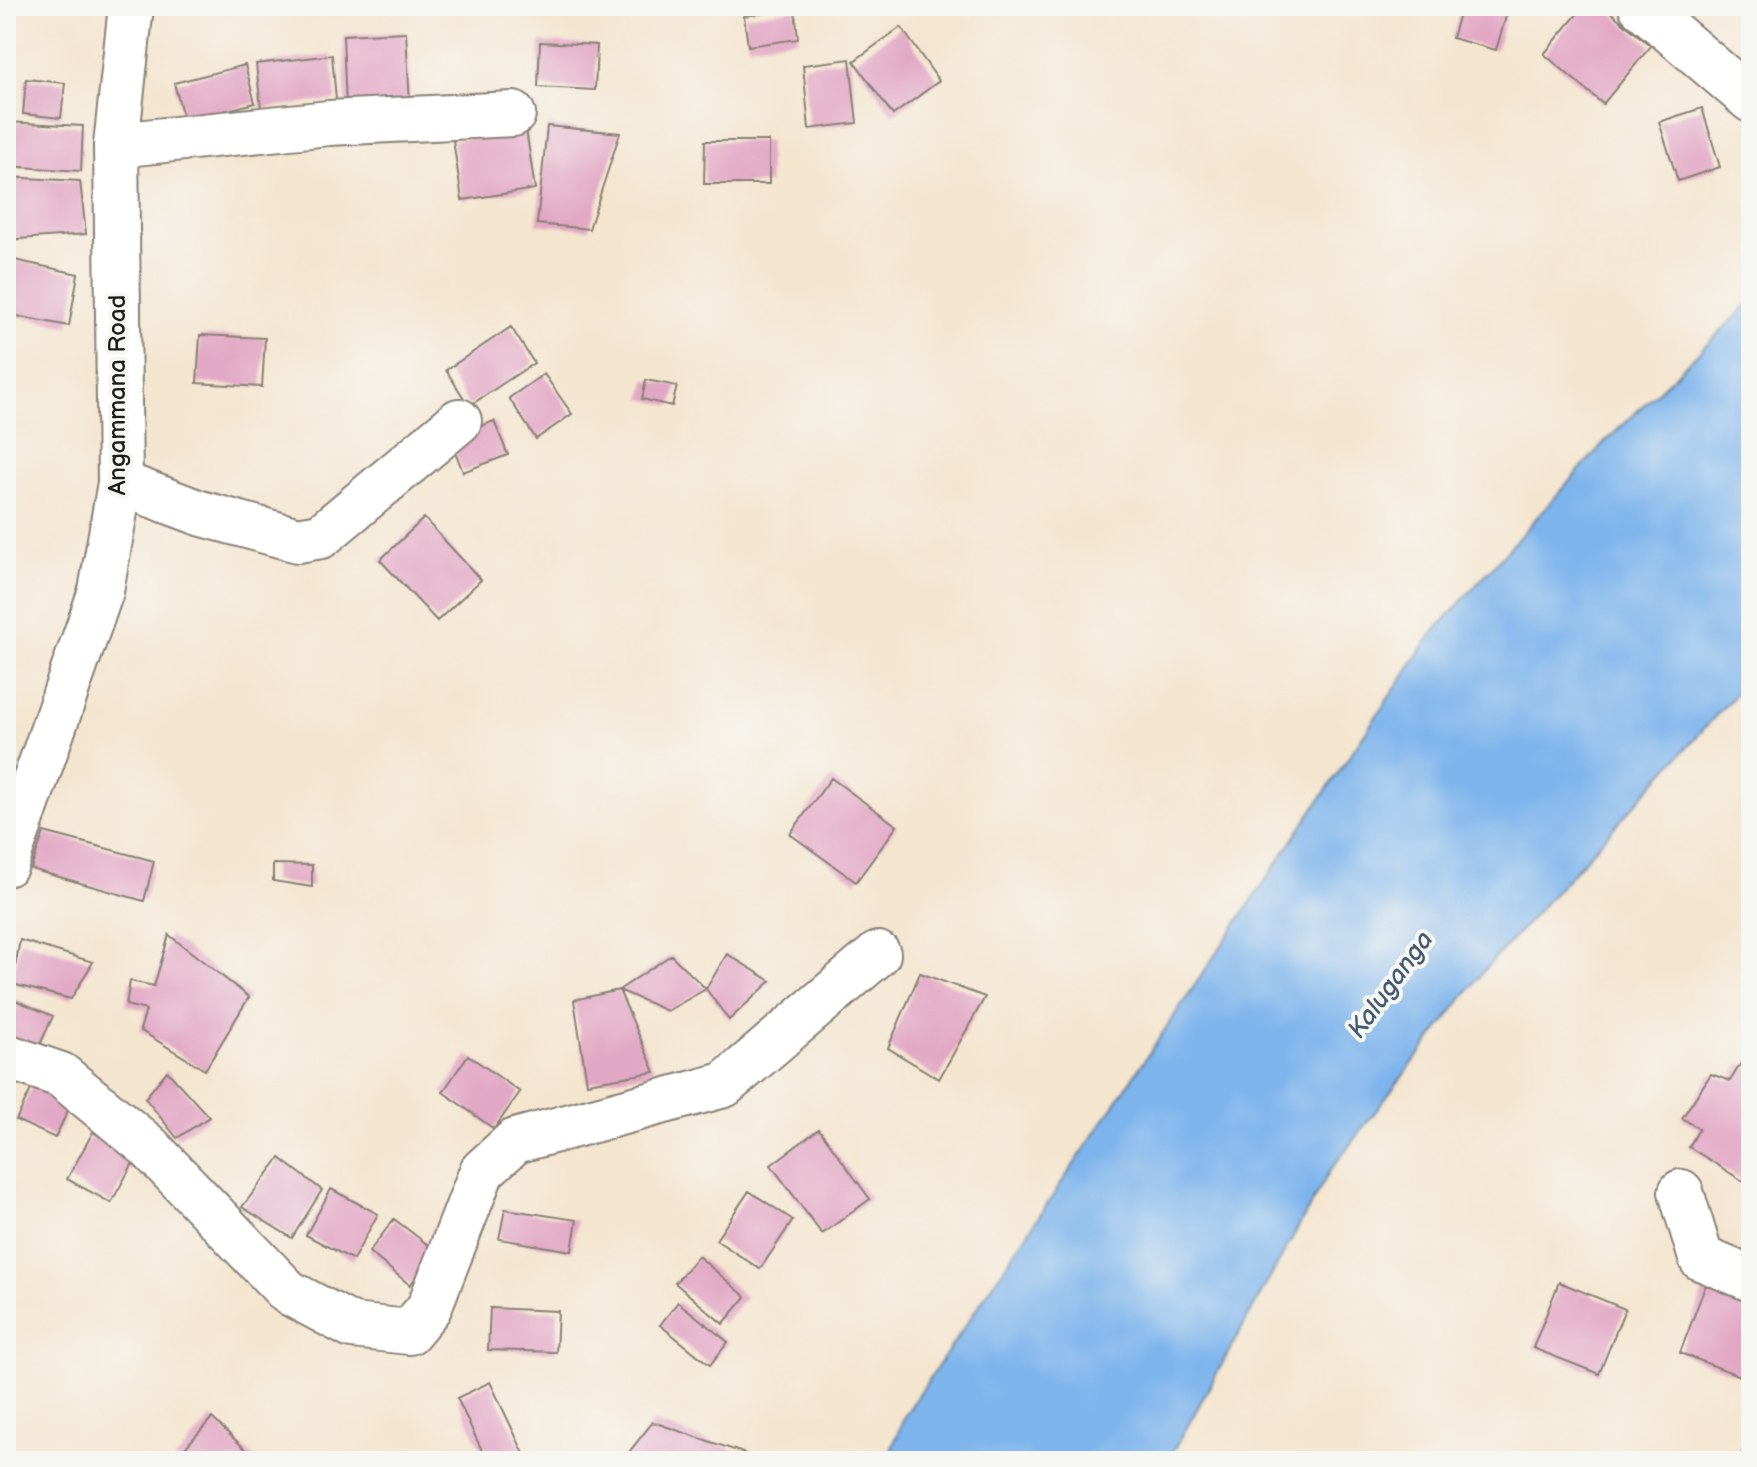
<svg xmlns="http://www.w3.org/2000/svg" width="1757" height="1467" font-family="'Balsamiq Sans',sans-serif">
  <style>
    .water { fill: #7db4ec; stroke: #4c6884; stroke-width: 2 }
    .building { fill: #e2a7c4 }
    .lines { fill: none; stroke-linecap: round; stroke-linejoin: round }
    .minor-casing { stroke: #888076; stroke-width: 48 }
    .minor { stroke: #fff; stroke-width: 44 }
    .labels { text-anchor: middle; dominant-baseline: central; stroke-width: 8; stroke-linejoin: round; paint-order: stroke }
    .street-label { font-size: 24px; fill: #1c1c1c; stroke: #f6f6f2 }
    .water-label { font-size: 26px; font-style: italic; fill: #43596f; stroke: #f6f6f2 }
  </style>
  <rect width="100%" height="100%" fill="#f6f6f2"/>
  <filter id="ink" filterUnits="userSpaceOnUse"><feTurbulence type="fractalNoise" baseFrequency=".0125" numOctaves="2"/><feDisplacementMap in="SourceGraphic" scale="16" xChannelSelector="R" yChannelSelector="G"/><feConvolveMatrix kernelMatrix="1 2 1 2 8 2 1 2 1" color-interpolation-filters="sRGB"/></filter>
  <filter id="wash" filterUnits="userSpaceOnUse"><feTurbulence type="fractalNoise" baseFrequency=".006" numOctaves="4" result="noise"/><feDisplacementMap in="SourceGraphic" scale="32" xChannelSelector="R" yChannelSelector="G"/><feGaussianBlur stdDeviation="1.8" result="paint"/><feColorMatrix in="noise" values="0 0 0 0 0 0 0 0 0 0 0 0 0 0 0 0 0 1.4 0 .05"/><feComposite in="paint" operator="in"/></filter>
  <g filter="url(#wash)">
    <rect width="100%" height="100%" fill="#f4e5cf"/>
    <path class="water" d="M1751 302V677L1486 968 1329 1172 1168 1461H887L905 1415 1431 635 1602 445Z"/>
    <g id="blocks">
      <path class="building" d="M185 6H228V8L186 11Z
        M572 6H611L607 18Z
        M1461 6H1509L1496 50 1452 38Z
        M1584 6H1603L1651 46 1603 104 1544 54Z
        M795 9 798 39 748 46 744 16Z
        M901 27 939 81 893 115 854 61Z
        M406 32 410 104 346 107 343 35Z
        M540 42 597 45 595 90 538 87Z
        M332 55 336 100 261 108 256 64Z
        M850 59 857 123 809 129 803 65Z
        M245 65 255 103 184 121 174 83Z
        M26 79 65 83 61 118 23 114Z
        M1702 108 1720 167 1678 181 1659 122Z
        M6 122 83 126 81 171 6 166Z
        M547 126 620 133 589 229 537 224Z
        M526 129 535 189 462 200 453 140Z
        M705 141H769V184H704Z
        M6 177 80 181 86 234 6 240Z
        M6 258 78 274 69 326 6 314Z
        M511 327 534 363 469 406 446 370Z
        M200 335 265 338 262 387 197 383Z
        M544 374 572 414 536 439 509 398Z
        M646 380 677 386 672 406 642 399Z
        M494 421 508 455 463 472 450 438Z
        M424 518 481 580 437 621 380 560Z
        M831 778 897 826 856 882 790 834Z
        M44 832 154 861 144 901 31 869Z
        M273 864 312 865V887L273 881Z
        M169 935 249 997 205 1070 140 1030 146 1010 126 1005 130 981 154 986Z
        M20 940 93 962 71 999 12 984Z
        M727 954 771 981 729 1020 706 989 667 1011 619 990 671 955 706 989Z
        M920 973 985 997 939 1079 888 1048Z
        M619 990 655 1072 587 1083 574 1000Z
        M8 997 53 1016 39 1047 6 1044Z
        M468 1055 520 1092 494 1129 443 1092Z
        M1741 1063 1751 1069V1173L1746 1183 1689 1147 1699 1129 1682 1118 1711 1074 1730 1081Z
        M167 1071 209 1117 177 1138 145 1098Z
        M34 1083 72 1102 55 1138 16 1120Z
        M819 1129 870 1199 822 1234 771 1165Z
        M93 1132 137 1156 111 1203 67 1179Z
        M280 1158 322 1190 292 1238 242 1207Z
        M331 1189 378 1214 353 1260 306 1235Z
        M749 1191 793 1220 760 1269 716 1240Z
        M505 1209 577 1220 572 1251 499 1239Z
        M394 1219 436 1251 410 1285 369 1252Z
        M698 1256 746 1297 723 1324 675 1283Z
        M1559 1282 1625 1309 1599 1374 1533 1348Z
        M1706 1284 1751 1301V1380L1680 1353Z
        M678 1302 728 1342 710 1365 660 1325Z
        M490 1308 558 1311 556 1352 488 1350Z
        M490 1382 526 1458 519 1461H487L457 1398Z
        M212 1418 258 1461H173Z
        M653 1422 749 1455 746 1461H622Z
        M1750 1427 1751 1461H1739Z"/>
    </g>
  </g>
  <g filter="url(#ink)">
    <use href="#blocks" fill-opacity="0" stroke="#888076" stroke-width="2"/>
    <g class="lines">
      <defs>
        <path id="minor" d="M1641 6 1751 100
          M116 145 329 123 513 114
          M120 483 200 513 298 540 321 536 459 421
          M6 864 101 591 120 483 116 145 131 6
          M6 1056 61 1075 148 1146 288 1292 352 1326 409 1332 429 1308 482 1171 515 1141 724 1085 878 954
          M1681 1192 1701 1258 1751 1279"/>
      </defs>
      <use href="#minor" class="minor-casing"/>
      <use href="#minor" class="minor"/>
    </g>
  </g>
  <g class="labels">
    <g class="street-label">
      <text transform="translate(117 395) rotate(-90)">Angammana Road</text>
    </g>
    <g class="water-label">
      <text transform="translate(1391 985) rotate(-54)">Kaluganga</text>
    </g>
  </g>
  <rect width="1757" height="1467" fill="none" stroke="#f6f6f2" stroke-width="32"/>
</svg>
